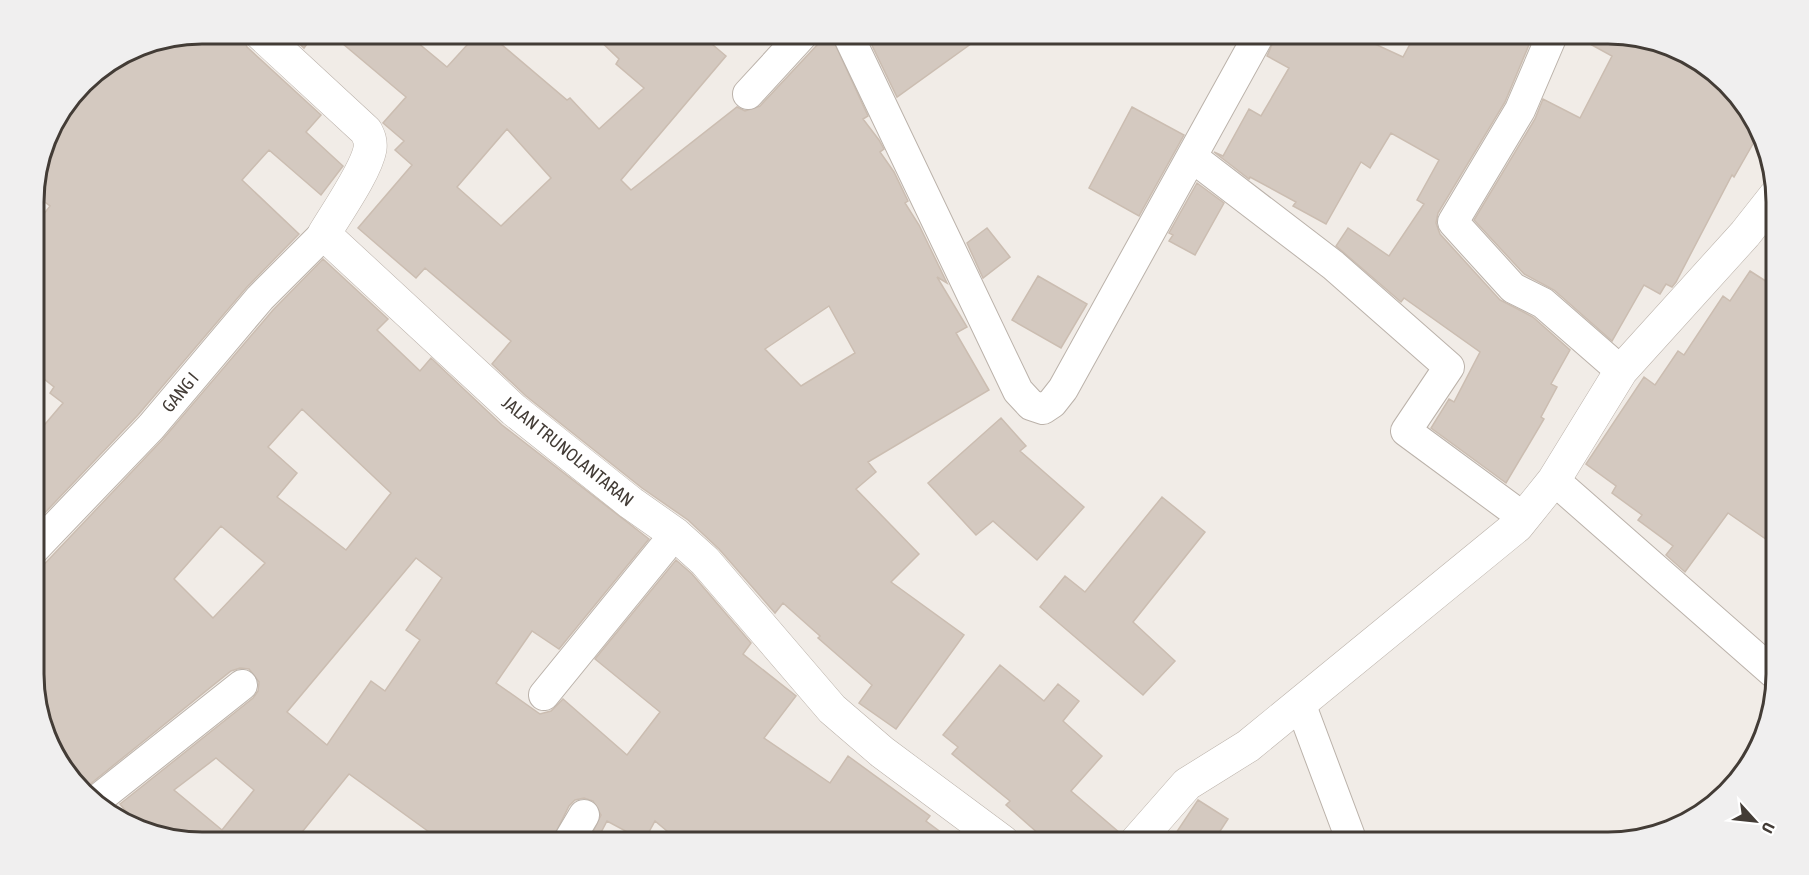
<svg xmlns="http://www.w3.org/2000/svg" width="1809" height="875" font-family="'Asap Condensed',sans-serif">
  <style>
    .building { fill: #d4c9c0; stroke: #cbbdb1; stroke-width: 1.5; fill-rule: evenodd }
    .lines { fill: none; stroke-linecap: round; stroke-linejoin: round }
    .minor-casing { stroke: #bbb2aa; stroke-width: 32 }
    .tertiary-casing { stroke: #bbb2aa; stroke-width: 34 }
    .minor { stroke: #fff; stroke-width: 30 }
    .tertiary { stroke: #fff; stroke-width: 33 }
    .labels { text-anchor: middle; dominant-baseline: central; stroke-width: 4.5; stroke-linejoin: round; paint-order: stroke }
    .street-label { font-size: 18px; fill: #433c36; stroke: #fff }
    .rim { fill: none; stroke: #433c36; stroke-width: 3 }
  </style>
  <rect width="100%" height="100%" fill="#f1ece7"/>
  <path class="building" d="M201 33H242L247 47 321 115 306 132 343 166 321 195 269 150 242 180 299 234 247 287 138 415 37 521 34 518V437L63 403 50 393 54 387 34 371 33 228 50 206 33 193V190L50 127 91 75 137 46Z
    M288 33H315L304 48Z
    M330 33H406L447 67 478 33H488L567 100 570 98 599 129 644 88 616 64 619 59 592 33H723L713 45 726 56 621 180 631 190 737 107 745 111 760 106 817 45 821 33H830L868 116 863 119 879 140 884 149 880 152 894 172 908 201 905 203 919 225 947 283 937 277 967 327 956 333 989 390 868 462 876 472 856 489 919 554 891 582 964 635 896 729 859 703 872 685 818 638 820 636 783 603 775 613 719 549 688 520 642 488 526 396 492 364 511 341 425 268 416 278 358 228 412 165 395 150 404 141 383 123 406 97ZM507 129 551 178 501 226 457 187ZM829 306 855 353 801 386 765 349Z
    M866 33H986L897 97Z
    M1277 33H1351L1403 57 1416 33H1534L1505 102 1438 213 1436 223 1440 234 1500 300 1533 317 1570 350 1551 384 1557 387 1541 417 1544 419 1506 483 1431 428 1449 399 1454 402 1480 352 1404 298 1401 302 1336 246 1348 228 1389 256 1424 204 1417 200 1439 160 1391 133 1370 168 1361 162 1326 224 1293 206 1296 202 1250 177 1249 179 1214 152 1223 156 1249 109 1261 116 1289 68 1267 56Z
    M1570 33H1608L1682 50 1747 107 1758 135 1734 177 1732 175 1676 282 1672 287 1666 284 1660 294 1644 285 1612 341 1554 290 1524 274 1474 220 1535 119 1543 99 1580 118 1612 56Z
    M1132 107 1184 135 1139 216 1089 188Z
    M1197 183 1224 203 1195 255 1169 241 1173 235 1169 233Z
    M987 228 1010 257 983 278 967 243Z
    M323 259 388 319 377 330 420 371 431 358 502 425 649 539 559 649 532 631 496 683 540 714 551 711 563 699 627 755 660 712 595 659 676 560 692 574 751 643 743 654 796 696 764 738 830 783 848 756 930 816 926 821 954 842H680L655 821 644 841 607 821 596 842H588L601 815 593 801 584 798 575 800 569 806 551 842H443L349 774 294 842H201L140 828 120 804 253 698 258 691 259 682 249 669 240 668 231 671 84 789 68 776 34 696V575L163 439 273 310ZM302 409 391 493 346 550 277 497 297 473 268 447ZM221 526 265 563 213 618 174 579ZM416 558 442 578 406 630 420 640 385 691 371 681 327 745 287 712ZM216 758 254 790 222 830 174 790Z
    M1750 271 1775 287 1776 546 1728 513 1685 572 1666 555 1673 546 1638 520 1642 515 1612 493 1616 486 1586 464 1644 377 1655 385 1678 351 1684 355 1723 296 1730 301Z
    M1038 276 1087 304 1061 348 1012 320Z
    M1001 418 1026 446 1020 451 1084 507 1037 560 993 521 976 535 928 483Z
    M1162 497 1205 532 1133 622 1175 661 1143 695 1040 607 1065 576 1085 592Z
    M1000 665 1044 701 1058 684 1079 701 1063 721 1102 756 1071 791 1120 833 1118 842H1048L1006 805 1010 801 952 754 958 747 943 735Z
    M1198 800 1228 819 1213 842H1170Z"/>
  <g class="lines">
    <defs>
      <path id="minor" d="M847 33 1018 391 1031 405 1043 409 1052 403 1063 389 1260 33
        M1553 33 1520 110 1453 222 1513 288 1543 303 1621 371
        M748 94 804 33
        M1192 157 1333 265 1449 367 1406 431 1524 518
        M1554 480 1776 675
        M34 549 151 427 260 298 324 234
        M544 695 675 534
        M1300 703 1352 842
        M97 800 242 685
        M568 842 584 815"/>
      <path id="tertiary" d="M260 33 366 131C369 137 371 141 370 149 366 171 337 212 324 234L514 410 631 503 675 534 705 561 832 709 882 752 1003 842
        M1136 842 1187 784 1248 746 1517 526 1554 480 1621 371 1745 234 1775 196"/>
    </defs>
    <use href="#minor" class="minor-casing"/>
    <use href="#tertiary" class="tertiary-casing"/>
    <use href="#minor" class="minor"/>
    <use href="#tertiary" class="tertiary"/>
  </g>
  <g class="labels">
    <g class="street-label">
      <text transform="translate(180 392) rotate(-50)">GANG I</text>
      <text transform="translate(568 451) rotate(39)">JALAN TRUNOLANTARAN</text>
    </g>
  </g>
  <path d="M0 0H1809V875H0ZM202 44H1608A158 158 0 0 1 1766 202V674A158 158 0 0 1 1608 832H202A158 158 0 0 1 44 674V202A158 158 0 0 1 202 44Z" fill="#f0efef" fill-rule="evenodd"/>
  <path class="rim" d="M202 44H1608A158 158 0 0 1 1766 202V674A158 158 0 0 1 1608 832H202A158 158 0 0 1 44 674V202A158 158 0 0 1 202 44Z"/>
  <g transform="translate(1755 821) rotate(117)" stroke="#ffffff" stroke-width="4.5" paint-order="stroke">
  <path d="M0-4.5L10 22L0 15L-10 22Z" fill="#433c36"/>
  <text y="-9" font-size="16" font-weight="bold" text-anchor="middle" fill="#433c36">U</text>
  </g>
</svg>
